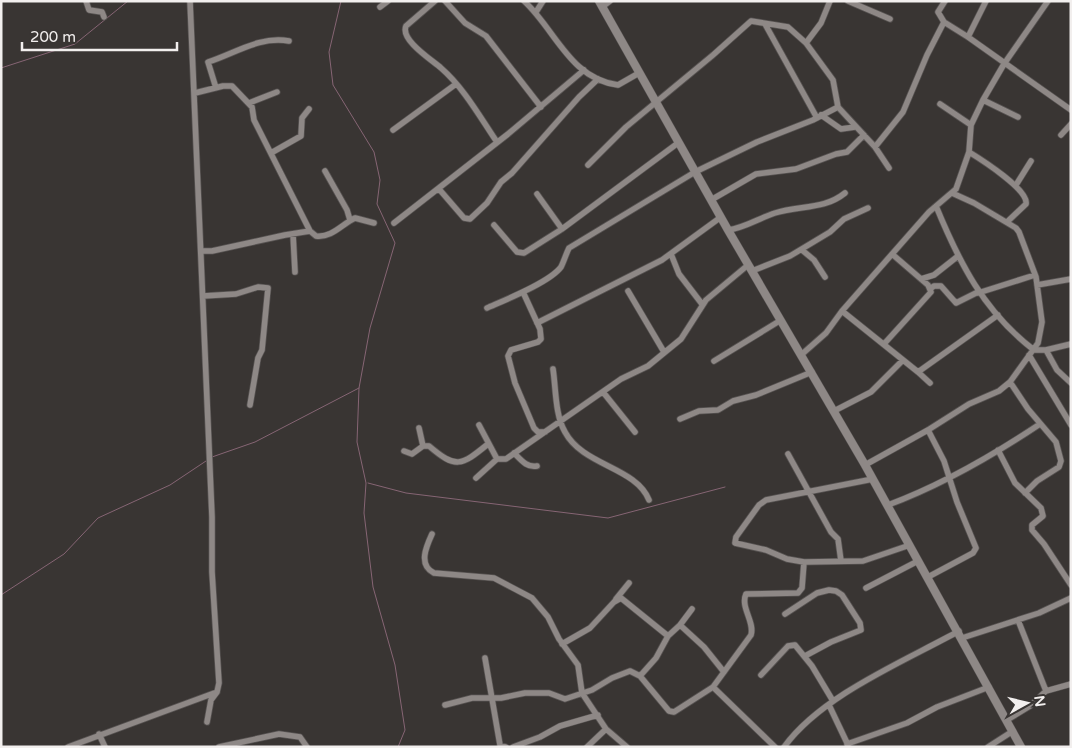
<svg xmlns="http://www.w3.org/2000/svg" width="1072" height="748" font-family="'Varela Round',sans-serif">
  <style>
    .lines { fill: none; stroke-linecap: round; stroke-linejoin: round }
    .stream { stroke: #866574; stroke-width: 1 }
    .minor-casing { stroke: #575352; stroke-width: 7 }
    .secondary-casing { stroke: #575352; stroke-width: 9 }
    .minor { stroke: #8e8886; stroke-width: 5.5 }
    .secondary { stroke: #8e8886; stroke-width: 8 }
  </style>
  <rect width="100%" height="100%" fill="#393533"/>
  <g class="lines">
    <path class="stream" d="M341 1 329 52 333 85 374 152 380 180 377 204 395 243 370 328 359 388 357 442 366 483 364 513 373 587 395 665 405 730 398 747
      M1 68 75 44 128 1
      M212 457 255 442 359 388
      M368 483 406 493 608 518 725 487
      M1 595 64 554 98 518 170 485 206 461"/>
    <defs>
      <path id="minor" d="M86 1 89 10 102 12 104 17
        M190 1 212 517V572L219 683 217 692 211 700 207 722
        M435 1 406 26C400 40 432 60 441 68 464 88 480 117 497 142
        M445 1 465 23 486 36 541 107
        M524 1C555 29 570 79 618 85L639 73
        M848 1 890 19
        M945 1 938 12 944 22 968 37 1071 110
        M380 7 388 1
        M602 7 610 1
        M536 12 543 1
        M765 24 817 118
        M968 37 986 1
        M806 43 821 23 830 1
        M216 88 208 62C236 53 259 36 289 41
        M195 93 223 86H232L252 107 254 120 310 231 316 236C332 238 342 224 355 218L374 223
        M983 100 1018 117
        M249 103 277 92
        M940 104 971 125
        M821 115 841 129 855 127
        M393 130 456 84
        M1061 135 1071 124
        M875 147 903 112 927 55 944 22
        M969 152C982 160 1029 190 1026 204L1007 222
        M271 153 301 136 302 118 309 109
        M588 165 626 127 713 55 751 21 788 27 806 43 833 80 838 107 875 147 889 168
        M325 171 347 210 350 220
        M1016 185 1031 161
        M439 189 464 218 470 219 487 203 501 182 512 173 579 97 598 79
        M537 194 562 229
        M711 200 756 174 796 169 836 154 847 152 864 135
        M936 206C959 262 984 312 1034 350H1046L1071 344
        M394 223 508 134 584 70
        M494 225 517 252 524 253 562 229 678 143
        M728 230C745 228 759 218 775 213 800 205 824 210 845 193
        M293 234 295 272
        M802 250 814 260 825 277
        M201 251H212L285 235 310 231
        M671 254 679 274 702 304
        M752 271 790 256 830 232 844 219 868 208
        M921 279 934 275 958 256
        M1037 285 1071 279
        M930 289 934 286H941L956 303 978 292
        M628 291 664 352
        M523 292 540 329 541 339 538 342 511 350 508 356 515 383 534 428 538 432H545
        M978 293 1035 275
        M203 296 236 294 258 287 268 288 262 350 258 358 250 405
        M487 308C505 300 550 282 561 267 564 261 566 254 569 248L695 172 757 142 813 120 838 107
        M842 311 918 372 930 383
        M537 323 662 260 721 217
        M884 344 931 292 928 285 892 254
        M1046 350 1057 370 1071 383
        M801 355 826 333 842 311 929 212 956 189 969 152 971 125 983 100 1004 64 1048 1
        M1029 355 1071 425
        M714 361 781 320
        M553 369C556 389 555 415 565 432 583 466 636 467 649 500
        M918 372 998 315
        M1010 382 1028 409 1056 442 1061 461 1059 467 1037 481 1025 493
        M603 392 635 432
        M834 411 871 392 903 360
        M680 419 699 411 718 410 733 401 756 395 812 372
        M479 425 497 459H506L621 379 648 366 681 339 706 300 748 265
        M419 428 423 446
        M998 450 1015 483 1041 508 1043 516 1032 525V530L1044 544 1071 585
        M404 451 412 454 423 446H429C456 469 461 466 488 444
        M514 453C521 460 527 468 537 466
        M788 454 831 532 838 539 841 561
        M865 465 928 430 969 404 999 391 1010 382 1038 343 1042 322 1036 277 1019 232 1016 228 974 203 952 193
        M476 478 497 459
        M873 479 766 500 759 505 736 537 735 543 766 550 787 559 804 562 863 561 910 545
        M888 505C942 485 992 456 1040 424
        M432 534C426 547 418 565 434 573L494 578 532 598 548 617 559 639 578 665 582 693 606 729
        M928 577 973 553 976 548 957 502 944 461 928 430
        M866 588 918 561
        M616 599 629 583
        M785 614 817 593 829 590 836 591 842 595 860 623 861 630 831 642 805 656
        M1018 620 1046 691
        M680 625 692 609
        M962 638 1039 613 1071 598
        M562 644 590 628 614 602 621 598 668 636
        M485 658 500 745 506 747
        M761 675 788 646 795 645 812 666 833 701
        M640 676 656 658 668 636 680 625 704 647 724 672
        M713 687 775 747
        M445 705 472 698H501L525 693H549L565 699 592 690 612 678 630 671 640 676 669 711 674 712 713 687 751 635C755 622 740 607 746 594L798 593 802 588 804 562
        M829 705 848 745
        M1007 720 1030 706 1046 691 1071 684
        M99 734 105 747
        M847 744 907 723 937 707 989 687
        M68 747 217 692
        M219 747 279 734 300 737 307 747
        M513 747 540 737 560 726 598 715
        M587 747 606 729 627 747
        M784 747C822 695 903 662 959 631
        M988 747 1013 731"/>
      <path id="secondary" d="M599 1 728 230 865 465 1021 747"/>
    </defs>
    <use href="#minor" class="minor-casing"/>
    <use href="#secondary" class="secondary-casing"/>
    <use href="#minor" class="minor"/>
    <use href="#secondary" class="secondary"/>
  </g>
  <rect width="1072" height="748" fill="none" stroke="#f2efee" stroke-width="5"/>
  <g transform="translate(1027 703) rotate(82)" stroke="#393533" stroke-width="4" paint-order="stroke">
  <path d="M0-4L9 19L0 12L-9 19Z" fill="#f2efee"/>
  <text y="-8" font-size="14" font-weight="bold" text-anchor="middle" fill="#f2efee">N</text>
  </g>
  <path d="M22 42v8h155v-8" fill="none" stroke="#f2efee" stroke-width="2.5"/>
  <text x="30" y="42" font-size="15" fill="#f2efee" stroke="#393533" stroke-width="4" paint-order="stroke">200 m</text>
</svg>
